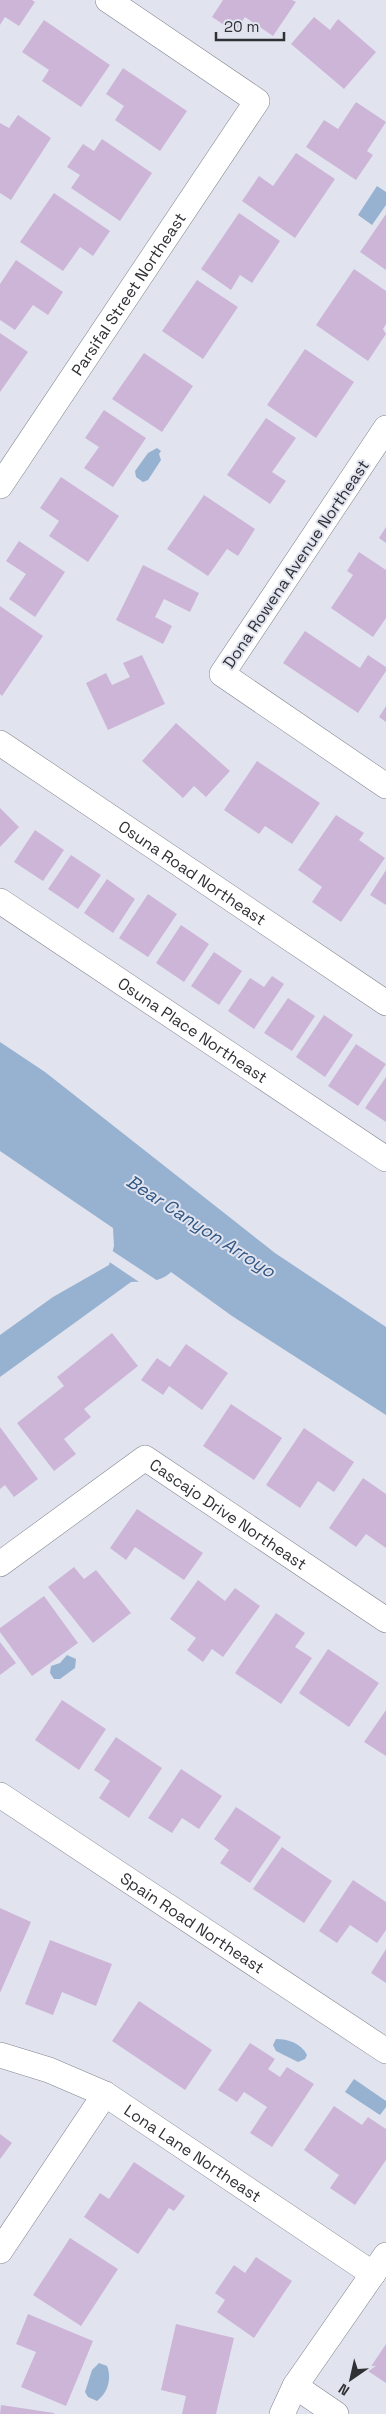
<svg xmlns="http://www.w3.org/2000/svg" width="386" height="2414" font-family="'Space Grotesk',sans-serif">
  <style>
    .water { fill: #97b1d1 }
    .pier { fill: #e1e4ef }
    .building { fill: #cdb5d8 }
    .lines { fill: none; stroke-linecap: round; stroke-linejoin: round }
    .minor-casing { stroke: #81848e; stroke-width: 26 }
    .minor { stroke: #fff; stroke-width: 25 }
    .labels { text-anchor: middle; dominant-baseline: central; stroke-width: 4; stroke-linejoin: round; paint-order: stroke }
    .street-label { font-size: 16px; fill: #303135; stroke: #e1e4ef }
    .water-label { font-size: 18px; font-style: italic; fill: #325784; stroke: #e1e4ef }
  </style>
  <rect width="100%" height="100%" fill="#e1e4ef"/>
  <path class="water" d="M377 186 386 192V205L372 225 358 215Z
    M157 448 161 451 159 454 161 460 148 480 143 482 136 477 135 471 148 453Z
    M0 1042 45 1072 275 1253 386 1327V1415L232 1316 171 1272C160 1283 146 1281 131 1282L0 1377V1335L53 1297 109 1265 114 1246 113 1228 0 1151Z
    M67 1655 76 1659 75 1668 60 1679H54L50 1673 51 1666 60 1663Z
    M276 2039C288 2039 301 2043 307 2055L305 2059 298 2062 276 2051 273 2045Z
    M354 2079 386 2101V2107L380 2115 345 2092Z
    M99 2363 107 2366C112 2378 108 2393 97 2401L88 2397 85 2392 92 2370Z"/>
  <path class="pier" d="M111 1250 158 1281 157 1283 142 1284 108 1261Z"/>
  <path class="building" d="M0 0H32L35 2 19 26 5 17 0 25Z
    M223 0H292L296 2 273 36 245 17 235 32 212 17Z
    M314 17 330 30 338 19 376 52 344 89 291 44Z
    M44 20 110 65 81 107 42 81 49 70 22 52Z
    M123 68 187 111 160 151 115 120 124 106 106 94Z
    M356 102 386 122 367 151 373 155 356 180 306 147 324 120 338 129Z
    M18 115 51 138 11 200 0 193V123L9 128Z
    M102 139 152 173 120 221 71 188 80 175 67 167 83 144 94 151Z
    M296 153 335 179 295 238 242 201 259 176 273 186Z
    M54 193 110 231 93 256 80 247 63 271 20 242Z
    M239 213 280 241 252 283 240 275 231 290 201 269Z
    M386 214V270L360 252Z
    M16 260 63 292 48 315 33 305 15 330 0 320V284Z
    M354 269 386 291V324L383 329 386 334 368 361 316 325Z
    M197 280 238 307 203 359 162 331Z
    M0 333 28 352 0 392Z
    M305 349 354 382 316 438 267 405Z
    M144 353 193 386 162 432 112 399Z
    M104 410 146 438 113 487 84 468 99 447 85 438Z
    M266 418 296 438 272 472 286 481 270 504 227 475Z
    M61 477 119 516 88 562 49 536 59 521 40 508Z
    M204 495 255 529 238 556 227 549 208 576 167 549Z
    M386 527V543L379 538Z
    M19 541 65 572 35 617 9 599 26 574 6 561Z
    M359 552 386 570V618L373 637 331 608 353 575 347 571Z
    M143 565 199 593 190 612 164 599 155 617 172 626 163 644 116 620Z
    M0 606 43 636 2 696 0 694Z
    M305 631 360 668 368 655 386 667V671L358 713 283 663Z
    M142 655 165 704 108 730 86 683 106 673 112 685 130 677 123 663Z
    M386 706V722L379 717Z
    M176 723 230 771 206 797 194 786 183 798 142 761Z
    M257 761 320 803 292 844 265 826 259 834 224 810Z
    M0 808 19 827 0 847Z
    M336 815 364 833 359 840 385 858 341 922 312 902 322 887 298 870Z
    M35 830 64 850 43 881 14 862Z
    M71 855 101 875 78 909 48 889Z
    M386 870V905L370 895Z
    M107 879 135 899 113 933 84 913Z
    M148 894 177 914 148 957 119 938Z
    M181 925 209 944 184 982 156 963Z
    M214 952 242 971 219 1005 191 986Z
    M272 976 284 984 254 1029 228 1011 250 978 264 987Z
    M288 998 315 1016 292 1051 264 1033Z
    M324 1015 353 1035 325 1077 296 1057Z
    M356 1044 386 1064 358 1106 328 1086Z
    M386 1077V1122L365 1108Z
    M112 1333 138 1366 84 1409 91 1417 64 1439 76 1454 54 1471 17 1423 64 1386 57 1377Z
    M186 1344 228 1373 202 1410 169 1386 163 1395 141 1380 157 1358 170 1367Z
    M231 1404 282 1438 254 1480 203 1446Z
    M0 1427 38 1479 14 1497 5 1485 0 1489Z
    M304 1428 354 1462 334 1492 318 1481 300 1508 266 1485Z
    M363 1478 386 1494V1548L366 1534 356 1547 329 1528Z
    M137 1509 203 1553 184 1580 135 1547 126 1560 110 1548Z
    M74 1567 84 1579 96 1570 131 1613 93 1643 48 1587Z
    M198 1580 225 1601 235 1588 260 1606 223 1657 212 1649 203 1662 187 1650 196 1638 170 1619Z
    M44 1596 78 1643 32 1676 0 1632V1628Z
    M276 1613 305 1633 295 1647 312 1658 281 1704 235 1673Z
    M0 1642 16 1663 0 1675Z
    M328 1649 379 1683 349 1727 299 1693Z
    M62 1700 106 1729 79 1770 35 1740Z
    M386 1710V1756L364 1742Z
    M116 1737 162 1768 129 1818 99 1798 110 1781 94 1770Z
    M181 1769 222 1796 199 1829 182 1818 172 1833 148 1818Z
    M236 1807 281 1837 250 1883 220 1863 229 1850 214 1839Z
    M282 1847 332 1881 304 1923 253 1889Z
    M353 1880 386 1902V1930L377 1943 350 1925 337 1943 319 1931Z
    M0 1908 31 1922 0 1993Z
    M50 1940 112 1964 96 2006 62 1992 53 2015 25 2004Z
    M386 1949V1983L371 1973Z
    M139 2001 212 2050 185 2090 112 2041Z
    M250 2043 275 2059 268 2069 280 2077 287 2067 314 2084 272 2147 250 2133 267 2107 244 2092 237 2102 218 2090Z
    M334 2106 362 2125 368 2117 386 2129V2160L355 2205 330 2188 339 2175 304 2150Z
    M0 2134 12 2143 0 2159Z
    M134 2162 185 2196 174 2211 169 2208 138 2254 84 2217 100 2193 109 2199Z
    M70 2238 118 2269 81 2326 33 2295Z
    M256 2257 292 2281 254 2338 217 2312 225 2300 215 2293 234 2265 245 2273Z
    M28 2314 93 2341 66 2406 21 2387 36 2352 16 2344Z
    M176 2324 234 2338 216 2414H182L186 2396 161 2390Z
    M386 2344V2383L368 2371Z
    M1 2405 54 2413V2414H0Z"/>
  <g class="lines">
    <defs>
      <g id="minor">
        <path d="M386 428 222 674 386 786"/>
        <path id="s1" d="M0 486 257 101 108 0"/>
        <path id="s2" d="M0 743 386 1003"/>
        <path id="s3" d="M0 901 386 1159"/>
        <path id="s4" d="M0 1564 145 1458 386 1620"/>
        <path id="s5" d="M0 1795 386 2051"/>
        <path id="s6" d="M0 2055 49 2070 105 2094 373 2274"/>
        <path d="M0 2251 105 2094"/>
        <path d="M295 2386 336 2414"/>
        <path d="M282 2414 295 2386 386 2255"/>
      </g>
    </defs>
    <use href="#minor" class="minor-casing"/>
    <use href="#minor" class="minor"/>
  </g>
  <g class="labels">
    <g class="street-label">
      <text stroke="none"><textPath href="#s1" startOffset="231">Parsifal Street Northeast</textPath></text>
      <text transform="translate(296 564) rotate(-56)">Dona Rowena Avenue Northeast</text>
      <text stroke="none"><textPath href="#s2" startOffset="232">Osuna Road Northeast</textPath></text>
      <text stroke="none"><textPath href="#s3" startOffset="232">Osuna Place Northeast</textPath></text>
      <text stroke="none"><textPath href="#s4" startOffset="280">Cascajo Drive Northeast</textPath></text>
      <text stroke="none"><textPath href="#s5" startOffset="231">Spain Road Northeast</textPath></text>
      <text stroke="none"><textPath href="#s6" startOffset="218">Lona Lane Northeast</textPath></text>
    </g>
    <g class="water-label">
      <text transform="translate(201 1226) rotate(33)">Bear Canyon Arroyo</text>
    </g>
  </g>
  <g transform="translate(351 2379) rotate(214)" stroke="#e1e4ef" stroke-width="4" paint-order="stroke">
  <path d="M0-4L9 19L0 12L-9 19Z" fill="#303135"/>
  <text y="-8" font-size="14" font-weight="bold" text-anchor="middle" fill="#303135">N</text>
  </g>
  <path d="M216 32v8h68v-8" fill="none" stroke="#303135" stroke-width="2.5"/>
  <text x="224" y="32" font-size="15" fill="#303135" stroke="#e1e4ef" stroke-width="4" paint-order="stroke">20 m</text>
</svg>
